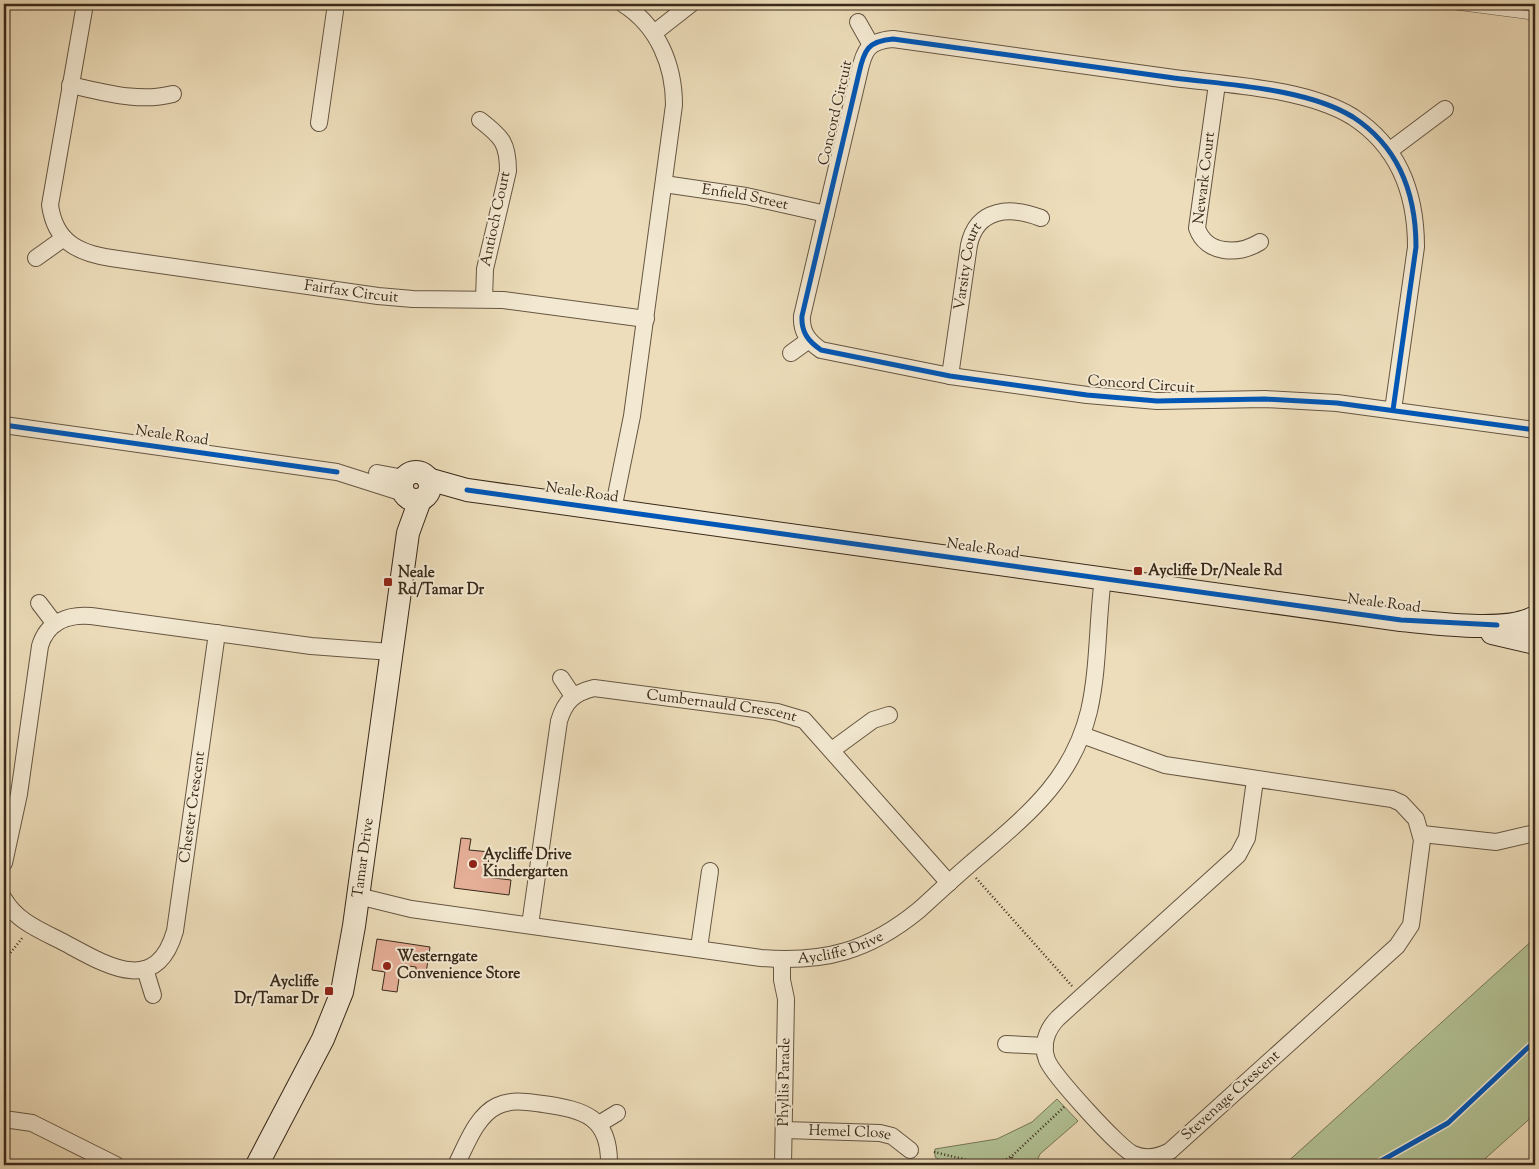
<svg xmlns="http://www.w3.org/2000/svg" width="1539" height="1169" font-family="'Sorts Mill Goudy',serif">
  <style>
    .green { fill: #b2c295; stroke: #767658 }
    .building { fill: #e5ae97; stroke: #39291a }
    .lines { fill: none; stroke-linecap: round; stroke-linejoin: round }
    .lane-casing { stroke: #665642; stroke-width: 9 }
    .street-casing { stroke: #665642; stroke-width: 18 }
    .secondary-casing { stroke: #39291a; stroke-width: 24 }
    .path { stroke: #39291a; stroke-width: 2.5; stroke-dasharray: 1 2.5; stroke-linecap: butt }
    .lane { stroke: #f3e9d2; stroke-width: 8 }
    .street { stroke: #f3e9d2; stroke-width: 16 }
    .secondary { stroke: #f3e9d2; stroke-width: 22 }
    .cycleway-casing { stroke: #f3e9d2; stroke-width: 8 }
    .cycleway { stroke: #0057b8; stroke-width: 5 }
    .poi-dot { fill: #8f2418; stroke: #f3e9d2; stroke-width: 2 }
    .labels { text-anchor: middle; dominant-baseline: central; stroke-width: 4; stroke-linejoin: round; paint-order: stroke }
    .street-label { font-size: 15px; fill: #39291a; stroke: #f3e9d2 }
    .poi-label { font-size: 15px; font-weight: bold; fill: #39291a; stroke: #f3e9d2; text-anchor: start }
  </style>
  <rect width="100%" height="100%" fill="#edddba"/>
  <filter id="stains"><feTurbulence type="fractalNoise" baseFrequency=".004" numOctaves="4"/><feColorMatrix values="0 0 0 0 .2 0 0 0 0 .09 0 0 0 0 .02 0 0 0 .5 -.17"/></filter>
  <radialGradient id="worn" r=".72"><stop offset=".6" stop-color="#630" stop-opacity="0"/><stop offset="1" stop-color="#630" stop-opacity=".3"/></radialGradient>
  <path class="green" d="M1535 938V1114L1478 1165H1284Z
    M1057 1099 1078 1121 1040 1154 1035 1165H948L935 1157V1149L997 1139 1032 1122Z"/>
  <path class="building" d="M461 838 471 839 469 850 490 852 486 877 511 880 509 895 454 888Z
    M377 939 430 947 426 973 416 972V967L401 965 397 992 382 990 385 972 372 970Z"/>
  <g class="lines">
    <defs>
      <path id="lane" d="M1444 4 1535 16"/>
      <g id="street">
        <path id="s1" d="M85 4 50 205C55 241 77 253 111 258L378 296 413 299 503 300 646 319"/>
        <path d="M858 22 871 45"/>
        <path d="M654 33 691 4"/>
        <path d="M1217 84 1197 228C1206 255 1239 255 1260 242"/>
        <path d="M70 85C104 92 138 103 173 94"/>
        <path d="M480 120C502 137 508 143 508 171L485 269 484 299"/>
        <path d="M319 123 336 4"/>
        <path d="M1389 151 1445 109"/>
        <path id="s2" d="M664 184 746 196 826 214"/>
        <path d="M36 258 64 238"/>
        <path d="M791 353 809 340"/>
        <path id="s3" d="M950 376 969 245C977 208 1010 206 1041 218"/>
        <path d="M1393 410 1416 247C1416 194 1399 147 1353 117 1306 88 1228 85 1174 78 1080 65 986 52 893 39 868 41 864 50 859 73L802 316C801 332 808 341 821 350L950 376 1087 395 1157 401 1265 399 1337 403 1535 430"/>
        <path d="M4 425 337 472 403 493"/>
        <path d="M377 473 404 478"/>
        <path d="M613 510 632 416 674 105C674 65 658 26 623 4"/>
        <path d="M39 603 55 624"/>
        <path d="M561 678 573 696"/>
        <path d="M1082 735 1165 765 1392 799 1401 803 1416 819 1422 840 1411 925 1397 946 1170 1151C1159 1157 1146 1160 1133 1154 1119 1148 1053 1075 1047 1060 1041 1045 1047 1029 1058 1018L1238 855 1247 838 1255 780"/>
        <path d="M832 750 873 720 889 715"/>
        <path d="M1422 834 1496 842 1535 833"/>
        <path d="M4 863 19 794 40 646C47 622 68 614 91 616L311 646 391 652"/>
        <path id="s4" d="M358 896 411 909 761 958C825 963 869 951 919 910 940 891 960 872 982 854 1031 812 1073 777 1089 711 1099 667 1097 622 1103 578"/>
        <path id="s5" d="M4 899C17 922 42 931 65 943 106 965 156 997 175 931L217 633"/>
        <path id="s6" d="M530 925 559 721C565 701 574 693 594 688L777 712 804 720 949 883"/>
        <path d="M699 948 710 871"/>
        <path d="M782 960V980L786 999 783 1165"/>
        <path d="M145 969 153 995"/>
        <path d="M1006 1044 1045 1046"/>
        <path d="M4 1119 32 1123 116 1165"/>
        <path d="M599 1124 617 1113"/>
        <path id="s7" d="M784 1130 880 1133 892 1136 910 1150"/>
        <path d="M456 1165C466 1146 476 1116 497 1106 512 1099 527 1102 543 1104 585 1110 610 1117 609 1165"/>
      </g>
      <g id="secondary">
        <circle cx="416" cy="486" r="14"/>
        <path d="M428 479 467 490 1401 620C1434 623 1505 633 1533 618"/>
        <path d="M1492 633 1535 643"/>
        <path id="s8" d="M257 1165 323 1039 342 992 354 926 408 533 420 500"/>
      </g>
    </defs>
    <use href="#lane" class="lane-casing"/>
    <use href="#street" class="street-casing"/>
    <use href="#secondary" class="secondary-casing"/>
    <path class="path" d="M976 878 1072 986
      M4 961 23 937
      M934 1152 988 1165
      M990 1165 1004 1161 1013 1155 1064 1107
      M1011 1165 1012 1157"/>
    <use href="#lane" class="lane"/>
    <use href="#street" class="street"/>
    <use href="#secondary" class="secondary"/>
    <defs>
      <path id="cycleway" d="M1393 410 1416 247C1416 194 1399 147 1353 117 1306 88 1228 85 1174 78 1080 65 986 52 893 39 868 41 864 50 859 73L802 316C801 332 808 341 821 350L950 376 1087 395 1157 401 1265 399 1337 403 1535 430
        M4 425 337 472
        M467 490 1401 620 1497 625
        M1374 1165 1448 1123 1535 1041"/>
    </defs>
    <use href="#cycleway" class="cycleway-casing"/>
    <use href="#cycleway" class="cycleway"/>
  </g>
  <g class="poi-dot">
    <rect x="1133" y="566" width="10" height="10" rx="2.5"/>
    <rect x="383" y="577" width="10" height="10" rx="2.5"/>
    <circle cx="473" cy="864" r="5"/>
    <circle cx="387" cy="966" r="5"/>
    <rect x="324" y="986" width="10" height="10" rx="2.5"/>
  </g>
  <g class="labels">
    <g class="street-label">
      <text transform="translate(836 113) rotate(-77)">Concord Circuit</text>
      <text transform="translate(1205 178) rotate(-83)">Newark Court</text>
      <text stroke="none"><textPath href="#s2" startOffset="82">Enfield Street</textPath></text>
      <text transform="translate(496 219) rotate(-78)">Antioch Court</text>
      <text stroke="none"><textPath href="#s3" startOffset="111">Varsity Court</textPath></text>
      <text stroke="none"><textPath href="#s1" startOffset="535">Fairfax Circuit</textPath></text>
      <text transform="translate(1141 385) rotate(4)">Concord Circuit</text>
      <text transform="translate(172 436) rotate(8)">Neale Road</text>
      <text transform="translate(582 493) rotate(8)">Neale Road</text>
      <text transform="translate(983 549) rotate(8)">Neale Road</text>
      <text transform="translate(1384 604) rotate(7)">Neale Road</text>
      <text stroke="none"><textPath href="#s6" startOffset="386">Cumbernauld Crescent</textPath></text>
      <text stroke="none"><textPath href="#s5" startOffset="338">Chester Crescent</textPath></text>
      <text stroke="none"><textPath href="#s8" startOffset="329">Tamar Drive</textPath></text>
      <text stroke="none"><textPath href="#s4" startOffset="489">Aycliffe Drive</textPath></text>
      <text transform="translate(785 1082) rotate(-89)">Phyllis Parade</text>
      <text transform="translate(1231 1096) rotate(-42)">Stevenage Crescent</text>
      <text stroke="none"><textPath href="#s7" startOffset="66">Hemel Close</textPath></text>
    </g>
    <g class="poi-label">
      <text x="1148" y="571">Aycliffe Dr/Neale Rd</text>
      <text x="398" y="573">Neale<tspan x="398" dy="17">Rd/Tamar Dr</tspan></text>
      <text x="483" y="855">Aycliffe Drive<tspan x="483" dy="17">Kindergarten</tspan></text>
      <text x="397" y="957">Westerngate<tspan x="397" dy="17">Convenience Store</tspan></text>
      <text x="319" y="982" text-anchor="end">Aycliffe<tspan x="319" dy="17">Dr/Tamar Dr</tspan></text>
    </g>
  </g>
  <rect width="1539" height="1169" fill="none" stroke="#edddba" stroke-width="20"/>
  <rect x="5" y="5" width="1529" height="1159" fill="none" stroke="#39291a" stroke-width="2.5"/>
  <rect x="10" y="10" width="1519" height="1149" fill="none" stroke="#39291a"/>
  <rect width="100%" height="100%" filter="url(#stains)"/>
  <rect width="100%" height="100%" fill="url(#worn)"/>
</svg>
